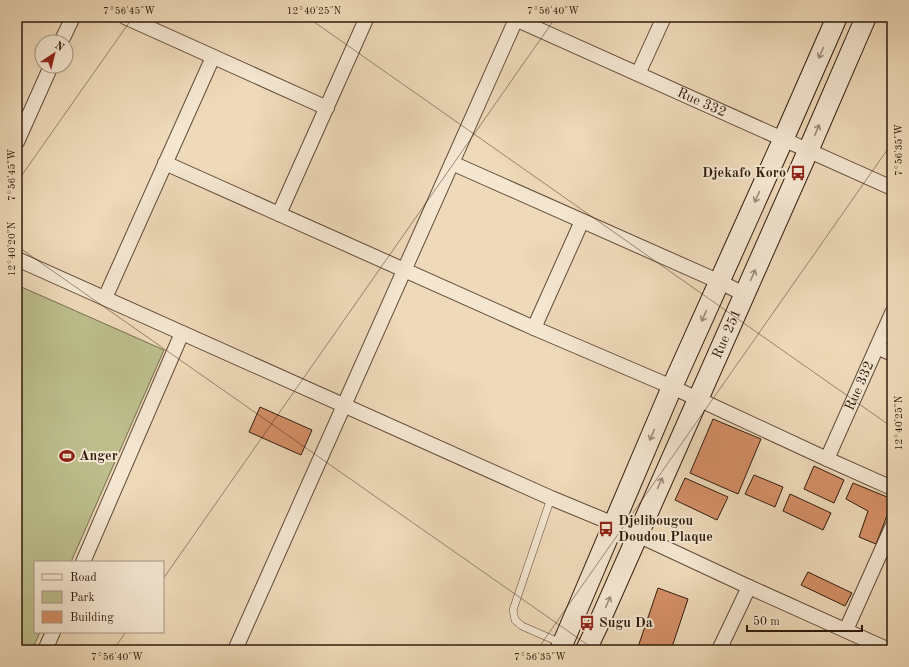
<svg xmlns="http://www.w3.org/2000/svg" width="909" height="667" font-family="'Old Standard TT',serif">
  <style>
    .green { fill: #bcbe8c; stroke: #766d4c }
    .building { fill: #d58f67; stroke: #301c0d }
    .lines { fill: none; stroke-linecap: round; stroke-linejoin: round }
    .lane-casing { stroke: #604b38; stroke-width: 8 }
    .street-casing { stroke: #604b38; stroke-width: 16 }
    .secondary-casing { stroke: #301c0d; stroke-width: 22 }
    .lane { stroke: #f4e6d1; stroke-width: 7 }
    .street { stroke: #f4e6d1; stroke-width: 14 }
    .secondary { stroke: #f4e6d1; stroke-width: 20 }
    .oneway { stroke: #9c8b79 }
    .ticks { fill: none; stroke: #301c0d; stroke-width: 1; stroke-opacity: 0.45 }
    .labels { text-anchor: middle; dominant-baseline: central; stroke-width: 4; stroke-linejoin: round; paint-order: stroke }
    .street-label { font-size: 14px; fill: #301c0d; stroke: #f4e6d1 }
    .poi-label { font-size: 14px; font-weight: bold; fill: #301c0d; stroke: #f4e6d1; text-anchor: start }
    .neatline { fill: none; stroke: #301c0d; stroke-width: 1.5 }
    .ticks-label { font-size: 10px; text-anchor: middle; fill: #301c0d }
  </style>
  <rect width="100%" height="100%" fill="#eed9b8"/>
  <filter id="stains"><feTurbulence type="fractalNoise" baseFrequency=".005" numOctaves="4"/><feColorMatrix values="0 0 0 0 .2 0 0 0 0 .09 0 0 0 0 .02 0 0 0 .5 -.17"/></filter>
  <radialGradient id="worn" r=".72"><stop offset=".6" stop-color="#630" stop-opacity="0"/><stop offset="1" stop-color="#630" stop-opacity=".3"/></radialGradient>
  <path class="green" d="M17 285 164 350 71 562H35V632H40L32 650H17Z"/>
  <path class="building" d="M260 407 312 430 301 455 249 432Z
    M713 419 761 439 738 494 690 473Z
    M814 466 844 480 834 503 804 489Z
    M754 475 783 487 775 507 745 494Z
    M685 478 728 497 717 520 675 500Z
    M853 483 892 499V503L876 544 859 537 868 511 846 499Z
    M790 494 831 513 823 530 783 511Z
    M808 572 852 593 845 606 801 585Z
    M658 588 688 599 671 650H637Z"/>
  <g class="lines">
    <defs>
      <path id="lane" d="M551 498 513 610 515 620 522 626 561 643"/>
      <g id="street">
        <path d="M125 17 327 108"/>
        <path id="s1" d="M511 17 892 188"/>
        <path d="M61 42 73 17"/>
        <path d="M638 74 664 17"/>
        <path d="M17 142 51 66"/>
        <path d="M165 163 534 328 672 387 827 459 892 488"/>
        <path d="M452 163 720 282 744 294"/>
        <path d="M279 214 367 17"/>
        <path d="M17 259 551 498 614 524 749 587 889 650"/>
        <path d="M105 298 213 57"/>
        <path d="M534 328 582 221"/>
        <path d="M877 347 892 354"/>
        <path id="s2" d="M827 459 892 313"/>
        <path d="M83 562 182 333"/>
        <path d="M846 630 892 527"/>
        <path d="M45 650 53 632"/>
        <path d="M235 650 517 17"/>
        <path d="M719 650 749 587"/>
      </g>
      <g id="secondary">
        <path d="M560 650 672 387 783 140 837 17"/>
        <path id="s3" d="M586 650 598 625 808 151 866 17"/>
      </g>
    </defs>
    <use href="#lane" class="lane-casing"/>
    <use href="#street" class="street-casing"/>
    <use href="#secondary" class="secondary-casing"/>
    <use href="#lane" class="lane"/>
    <use href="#street" class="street"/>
    <use href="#secondary" class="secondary"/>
  </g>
  <defs><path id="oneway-shaft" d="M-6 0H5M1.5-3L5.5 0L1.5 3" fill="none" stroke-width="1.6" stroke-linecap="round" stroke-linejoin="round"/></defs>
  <g class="oneway">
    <use href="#oneway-shaft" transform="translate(821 53) rotate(114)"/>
    <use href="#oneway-shaft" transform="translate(817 130) rotate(-67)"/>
    <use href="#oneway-shaft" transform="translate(757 197) rotate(114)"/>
    <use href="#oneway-shaft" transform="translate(753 275) rotate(-66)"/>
    <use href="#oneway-shaft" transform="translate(704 316) rotate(114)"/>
    <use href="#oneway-shaft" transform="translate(652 435) rotate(113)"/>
    <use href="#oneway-shaft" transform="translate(660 483) rotate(-66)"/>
    <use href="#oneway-shaft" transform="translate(608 602) rotate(-66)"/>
  </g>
  <path class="ticks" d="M307 17 892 427M17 182 133 17M17 246 595 650M163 579 556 17M113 650 126 632M537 650 892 143"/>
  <defs>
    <symbol id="bus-bare" viewBox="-9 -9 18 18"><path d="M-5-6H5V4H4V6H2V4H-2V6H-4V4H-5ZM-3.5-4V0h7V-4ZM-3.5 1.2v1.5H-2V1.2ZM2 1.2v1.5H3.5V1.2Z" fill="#8f2418" stroke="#f4e6d1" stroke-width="2.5" paint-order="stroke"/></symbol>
    <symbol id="stadium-bare" viewBox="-9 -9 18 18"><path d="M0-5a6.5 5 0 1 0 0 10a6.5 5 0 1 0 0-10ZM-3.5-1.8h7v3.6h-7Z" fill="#8f2418" stroke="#f4e6d1" stroke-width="2.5" paint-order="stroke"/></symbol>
  </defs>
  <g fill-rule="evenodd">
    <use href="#bus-bare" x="787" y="162" width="22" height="22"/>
    <use href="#stadium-bare" x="56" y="445" width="22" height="22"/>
    <use href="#bus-bare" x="595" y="518" width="22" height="22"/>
    <use href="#bus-bare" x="576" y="612" width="22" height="22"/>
  </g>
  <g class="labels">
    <g class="street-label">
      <text stroke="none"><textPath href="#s1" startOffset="209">Rue 332</textPath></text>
      <text stroke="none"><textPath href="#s3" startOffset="346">Rue 251</textPath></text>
      <text stroke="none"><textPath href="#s2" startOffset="80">Rue 332</textPath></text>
    </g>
    <g class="poi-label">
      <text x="786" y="173" text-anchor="end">Djekafo Koro</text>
      <text x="79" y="456">Anger</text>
      <text x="618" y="521">Djelibougou<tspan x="618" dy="16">Doudou Plaque</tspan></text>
      <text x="599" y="623">Sugu Da</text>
    </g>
  </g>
  <rect width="909" height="667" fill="none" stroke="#eed9b8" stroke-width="44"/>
  <rect x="34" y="561" width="130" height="72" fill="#f4e6d1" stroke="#a69583"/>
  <rect x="42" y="574" width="20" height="6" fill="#f4e6d1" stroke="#a69583"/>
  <text x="70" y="581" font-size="12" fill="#301c0d">Road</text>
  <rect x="42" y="591" width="20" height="12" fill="#bcbe8c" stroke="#a69583"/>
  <text x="70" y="601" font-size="12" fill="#301c0d">Park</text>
  <rect x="42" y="611" width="20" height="12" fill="#d58f67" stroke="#a69583"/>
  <text x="70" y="621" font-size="12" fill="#301c0d">Building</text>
  <g transform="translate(54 54) rotate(35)"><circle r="19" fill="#f4e6d1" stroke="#a69583"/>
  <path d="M0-3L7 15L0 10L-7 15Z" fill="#8f2418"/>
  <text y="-6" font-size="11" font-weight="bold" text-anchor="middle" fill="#301c0d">N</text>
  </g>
  <path d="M747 625v6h115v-6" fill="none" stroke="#301c0d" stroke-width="2"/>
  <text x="753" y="625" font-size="12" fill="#301c0d" stroke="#f4e6d1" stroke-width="3" paint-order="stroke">50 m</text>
  <rect x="22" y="22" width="865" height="623" class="neatline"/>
  <g class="ticks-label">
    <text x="129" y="14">7°56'45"W</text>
    <text x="314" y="14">12°40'25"N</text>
    <text x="553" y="14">7°56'40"W</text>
    <text transform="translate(898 150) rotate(-90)" y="4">7°56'35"W</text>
    <text transform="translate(11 175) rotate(-90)" y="4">7°56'45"W</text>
    <text transform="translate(11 249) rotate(-90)" y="4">12°40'20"N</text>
    <text transform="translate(898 423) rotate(-90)" y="4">12°40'25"N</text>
    <text x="117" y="660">7°56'40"W</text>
    <text x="540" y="660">7°56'35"W</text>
  </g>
  <rect width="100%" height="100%" filter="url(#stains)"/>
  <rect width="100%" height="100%" fill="url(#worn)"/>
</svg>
